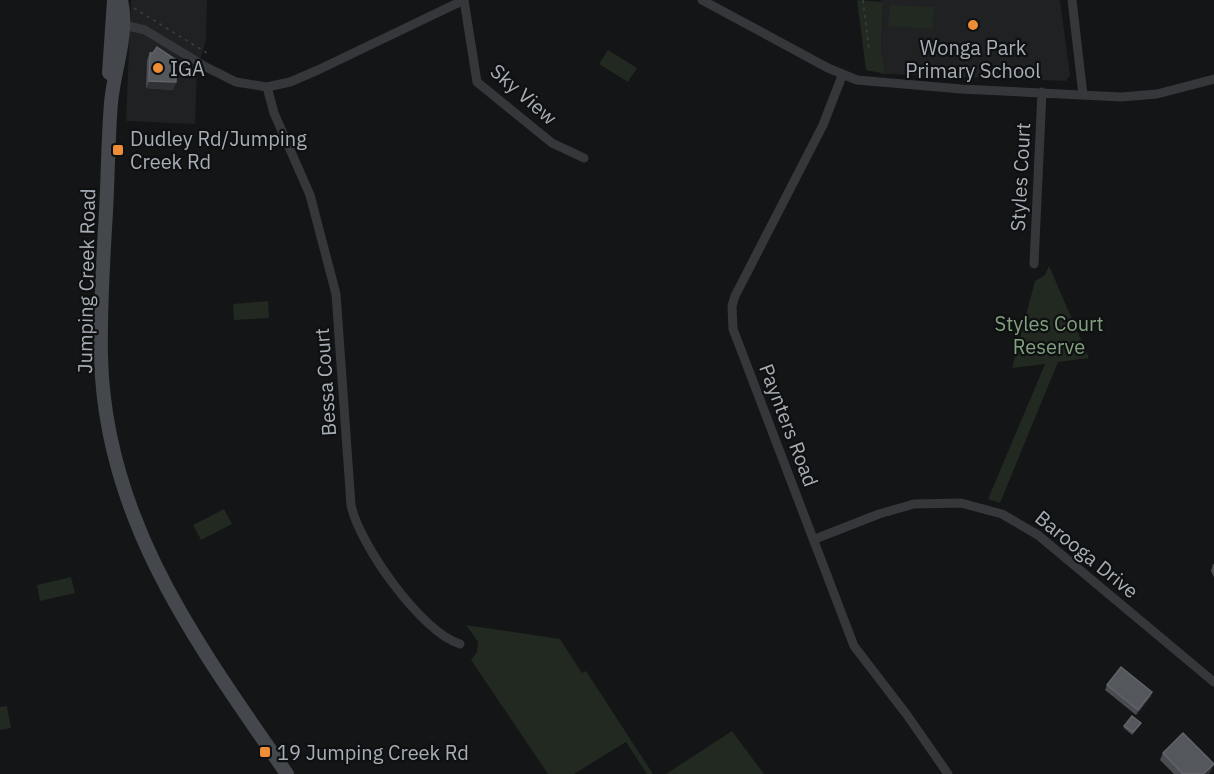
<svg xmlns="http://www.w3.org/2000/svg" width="1214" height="774" font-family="'IBM Plex Sans',sans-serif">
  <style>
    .built { fill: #202123 }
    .green { fill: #212921 }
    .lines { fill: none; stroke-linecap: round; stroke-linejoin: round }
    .path { stroke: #3c3f42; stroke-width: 1.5; stroke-dasharray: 3 4.5; stroke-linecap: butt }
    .minor { stroke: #36373b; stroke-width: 9 }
    .secondary { stroke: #44474b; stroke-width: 14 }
    .wall { fill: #4a4c51 }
    .shaded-wall { fill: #303235 }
    .building { fill: #54575c; stroke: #61646a; stroke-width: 1.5 }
    .poi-dot { fill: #ed8d35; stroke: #0f1011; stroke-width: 2 }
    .labels { text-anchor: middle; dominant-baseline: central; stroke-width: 4.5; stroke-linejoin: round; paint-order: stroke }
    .poi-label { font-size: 20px; fill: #a7aeb6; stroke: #0f1011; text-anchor: start }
    .street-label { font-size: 20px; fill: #a7aeb6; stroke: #0f1011 }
    .park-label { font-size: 20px; fill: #82a17e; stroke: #0f1011 }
  </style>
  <rect width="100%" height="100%" fill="#141516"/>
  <path class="built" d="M131 0H207L206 40 197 70 195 124 126 121Z
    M879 0H1060L1070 75 1066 81 886 74 881 49 883 2Z"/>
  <path class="green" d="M857 0 883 2 881 49 886 74 866 70Z
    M890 5 934 7 933 29 888 26Z
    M608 50 637 68 628 82 599 64Z
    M1049 266 1089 358 1058 362 1000 503 988 499 1045 364 1012 368 1035 281 1045 275Z
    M268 301 269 318 234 320 233 304Z
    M224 509 232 524 201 540 193 525Z
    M71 577 75 593 40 601 37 585Z
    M466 625 560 639 582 673 586 671 653 774H647L626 742 574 774H548L471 660 477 652 478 642Z
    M7 706 11 728 0 730V707Z
    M732 731 764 774H666Z"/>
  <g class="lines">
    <path class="path" d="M863 0 869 49
      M134 8 207 53"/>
    <path class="minor" d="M464 0 477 82 552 143 584 158
      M702 0 828 68 857 80 961 89 1121 97 1157 94 1214 79
      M1072 0 1083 95
      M120 24 145 30 206 67 236 82 267 87 290 82 318 70 464 0
      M842 76 823 125 735 296 732 306 733 329 854 646 907 715 948 774
      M267 87 274 113 310 195 336 294 351 505C359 544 421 632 460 644
      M1034 264 1042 92
      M815 539 879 514 914 504 961 503 1002 514 1038 535 1214 682"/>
    <path class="secondary" d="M121 0C129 34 114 69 111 103 108 139 108 176 106 212 103 260 100 309 101 357 105 521 198 645 287 774
      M109 73 114 0"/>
  </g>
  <path class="wall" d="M150 53 176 82 173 90 146 88 147 60Z
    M1213 564H1214V577L1211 571Z
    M1107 685 1151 696 1136 715 1105 690Z
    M1140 725 1132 735 1124 728V726Z
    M1163 753 1211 771 1208 774H1174L1160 760Z"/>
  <path class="shaded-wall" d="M149 81 176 82 173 90 146 88Z
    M1152 692 1151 696 1136 715 1138 710Z
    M1214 764 1211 771 1208 774H1203Z"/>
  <path class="building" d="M157 47 176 60V82L149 81 150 53H153Z
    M1121 667 1152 692 1138 710 1107 685Z
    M1132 716 1141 723 1133 732 1124 726Z
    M1183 733 1214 764 1203 774H1183L1163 753Z"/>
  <g class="poi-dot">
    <circle cx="973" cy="25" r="6"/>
    <circle cx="158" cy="68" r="6"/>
    <rect x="112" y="144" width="12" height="12" rx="3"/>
    <rect x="259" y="746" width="12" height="12" rx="3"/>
  </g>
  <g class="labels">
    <g class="poi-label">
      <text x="973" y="47" text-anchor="middle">Wonga Park<tspan x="973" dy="23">Primary School</tspan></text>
      <text x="170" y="68">IGA</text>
      <text x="130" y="138">Dudley Rd/Jumping<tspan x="130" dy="23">Creek Rd</tspan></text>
      <text x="277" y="752">19 Jumping Creek Rd</text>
    </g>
    <g class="street-label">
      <text transform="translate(524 94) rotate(41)">Sky View</text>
      <text transform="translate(1020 177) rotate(-87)">Styles Court</text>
      <text transform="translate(86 281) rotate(-89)">Jumping Creek Road</text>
      <text transform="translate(325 382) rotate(-94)">Bessa Court</text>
      <text transform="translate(789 425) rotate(69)">Paynters Road</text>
      <text transform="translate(1087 554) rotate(39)">Barooga Drive</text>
    </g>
    <g class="park-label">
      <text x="1049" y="323">Styles Court<tspan x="1049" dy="23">Reserve</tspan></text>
    </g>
  </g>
</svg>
